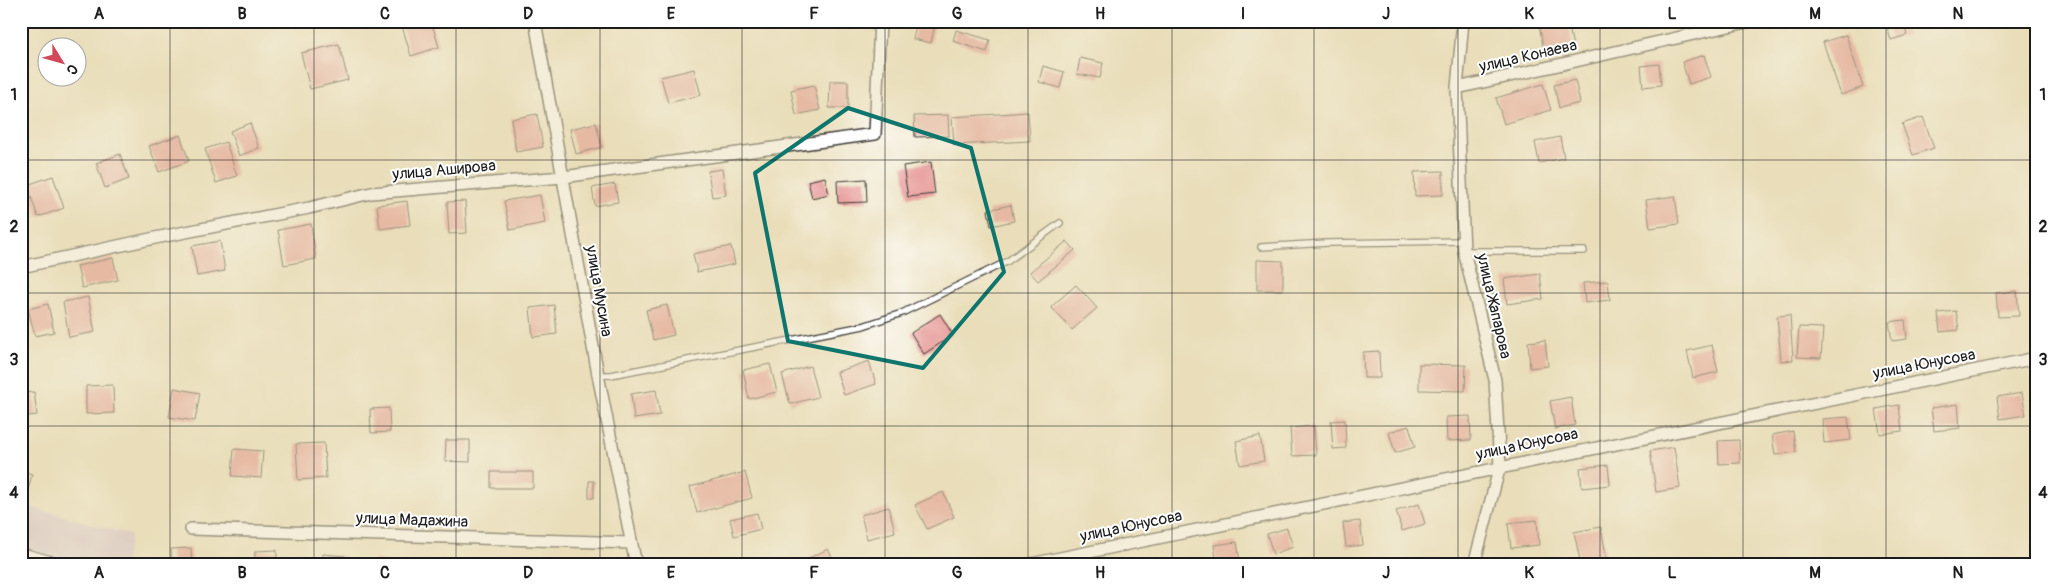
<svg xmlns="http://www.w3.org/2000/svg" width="2057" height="586" font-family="Pangolin,sans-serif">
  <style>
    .industrial { fill: #d0bdcd }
    .building { fill: #e38c88 }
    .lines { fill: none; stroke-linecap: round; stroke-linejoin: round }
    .lane-casing { stroke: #3b3934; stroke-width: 8 }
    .street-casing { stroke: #3b3934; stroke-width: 14 }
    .lane { stroke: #fff; stroke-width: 5.5 }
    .street { stroke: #fff; stroke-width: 11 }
    .marked { fill: none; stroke: #0f766e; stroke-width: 4; stroke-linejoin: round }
    .grid { fill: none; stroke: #1c1c1c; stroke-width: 1; stroke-opacity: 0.55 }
    .labels { text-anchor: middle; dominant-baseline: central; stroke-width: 4; stroke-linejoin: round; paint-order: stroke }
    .street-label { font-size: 16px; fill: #1c1c1c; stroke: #fff }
    .neatline { fill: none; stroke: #1c1c1c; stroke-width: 2 }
    .grid-label { font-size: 16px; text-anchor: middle; font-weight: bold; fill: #1c1c1c }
  </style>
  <rect width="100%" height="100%" fill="#fff"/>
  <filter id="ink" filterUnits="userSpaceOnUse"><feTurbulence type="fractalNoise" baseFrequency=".02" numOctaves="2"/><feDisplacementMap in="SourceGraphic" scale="10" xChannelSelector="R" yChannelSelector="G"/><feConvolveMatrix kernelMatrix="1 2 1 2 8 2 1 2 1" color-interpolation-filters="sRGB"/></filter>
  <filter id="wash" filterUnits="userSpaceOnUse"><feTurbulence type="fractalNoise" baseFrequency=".0096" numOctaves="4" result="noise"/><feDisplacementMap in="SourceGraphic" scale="20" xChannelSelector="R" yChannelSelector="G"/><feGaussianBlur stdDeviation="1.12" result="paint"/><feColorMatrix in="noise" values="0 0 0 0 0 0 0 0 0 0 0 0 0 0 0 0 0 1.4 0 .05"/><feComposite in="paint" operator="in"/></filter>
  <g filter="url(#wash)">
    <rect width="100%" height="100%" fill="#eadeba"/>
    <path class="industrial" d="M21 504 131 535 124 565H21Z"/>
    <g id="blocks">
      <path class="building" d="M419 21H431L439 47 411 56 402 26Z
        M917 21 935 24 931 43 913 39Z
        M1547 21H1568L1573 47 1544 52 1539 23Z
        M1885 21H1903L1907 35 1891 40Z
        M956 30 990 40 987 52 953 41Z
        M1846 35 1863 87 1841 95 1823 42Z
        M339 44 348 80 310 89 301 53Z
        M1704 55 1711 77 1689 84 1682 62Z
        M1080 58 1103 63 1100 78 1077 74Z
        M1659 64 1661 85 1643 87 1641 66Z
        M1043 66 1064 72 1060 88 1039 82Z
        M694 69 701 95 668 103 661 77Z
        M1575 80 1580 103 1559 108 1554 85Z
        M830 81H848V108H829Z
        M1543 84 1551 110 1504 124 1496 98Z
        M814 85 820 110 796 115 791 90Z
        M1028 112 1030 141 954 145 952 117Z
        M537 114 543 147 516 152 511 119Z
        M948 115 949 136 915 137 914 116Z
        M1923 117 1934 148 1913 155 1902 124Z
        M250 123 259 148 239 156 230 131Z
        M596 123 602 147 576 154 570 129Z
        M180 135 189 161 159 172 149 146Z
        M1560 137 1564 158 1539 163 1535 142Z
        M226 142 237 176 216 183 205 149Z
        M120 154 129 179 105 188 96 163Z
        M931 162 935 194 908 197 903 166Z
        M722 169 726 195 712 197 708 171Z
        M1443 171V195L1415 196 1414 172Z
        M53 176 64 208 38 217 27 185Z
        M825 177 829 194 812 198 808 181Z
        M866 179 867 202 838 203 837 181Z
        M615 184 618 202 595 206 592 188Z
        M540 195 545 223 510 230 504 201Z
        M1675 196 1679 224 1650 228 1646 200Z
        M407 201 410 225 380 229 377 205Z
        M465 201 467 233 449 234 447 202Z
        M1011 205 1014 221 991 226 988 210Z
        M311 224 316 259 284 265 278 230Z
        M220 241 225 271 197 276 192 246Z
        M1067 241 1075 250 1038 281 1030 272Z
        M731 246 735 264 697 272 693 254Z
        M113 258 118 280 82 288 77 266Z
        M1257 260 1283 261V290H1257Z
        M1540 274 1543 299 1507 304 1504 279Z
        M1608 281 1610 300 1585 303 1583 283Z
        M1076 285 1097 308 1072 330 1051 307Z
        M2017 291 2019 316 1998 317 1996 293Z
        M88 297 95 332 69 337 63 302Z
        M48 304 54 332 35 336 28 309Z
        M554 305 557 334 533 337 530 308Z
        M667 305 674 335 653 340 646 310Z
        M1956 311 1959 330 1940 332 1938 313Z
        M940 314 953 335 924 354 911 333Z
        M1790 315 1793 360 1781 361 1777 316Z
        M1905 320 1907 339 1892 341 1889 322Z
        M1799 327 1823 328 1821 358 1797 357Z
        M1545 340 1548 366 1530 368 1528 342Z
        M1712 345 1718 372 1693 378 1687 351Z
        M1379 351 1380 378H1364L1363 352Z
        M869 361 876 384 844 395 837 372Z
        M770 364 777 392 749 399 743 370Z
        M1419 364 1466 365 1465 391 1419 390Z
        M810 366 818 397 790 404 782 374Z
        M113 385 114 413 86 414V386Z
        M174 388 200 393 195 421 169 417Z
        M656 390 660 415 634 419 631 394Z
        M34 392 37 415 21 417V393Z
        M2022 393 2026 415 2000 419 1997 397Z
        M1571 397 1575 425 1555 429 1550 401Z
        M1958 404 1960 428 1934 431 1931 408Z
        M1899 405 1902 431 1880 434 1876 409Z
        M389 408 390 432 371 433 370 409Z
        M1470 416 1471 440 1447 441 1446 417Z
        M1848 417 1851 440 1824 443 1822 419Z
        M1345 420 1346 448 1333 449 1331 421Z
        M1314 426 1316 455 1292 456 1290 428Z
        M1409 426 1415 447 1395 453 1389 432Z
        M1793 431 1796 452 1775 455 1772 435Z
        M1260 436 1264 461 1240 465 1236 441Z
        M446 440H470V462L445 461Z
        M1739 440 1740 463 1719 464 1718 441Z
        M324 443 326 478 298 480 296 444Z
        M1674 447 1680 488 1656 492 1650 451Z
        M234 449 263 451 261 478 232 476Z
        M1608 465 1610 485 1582 488 1580 468Z
        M21 471 32 474 28 491 21 489Z
        M491 472H533V488H491Z
        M745 472 752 498 697 513 690 487Z
        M589 481H594V498H589Z
        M943 492 954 517 927 529 915 505Z
        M1419 504 1425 524 1402 531 1396 511Z
        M889 507 895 532 867 539 861 515Z
        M757 513 761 529 734 536 730 519Z
        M1537 520 1539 545 1511 548 1508 523Z
        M1360 521 1363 545 1346 547 1343 523Z
        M1601 527 1607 561 1581 565 1574 532Z
        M1287 528 1293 547 1273 554 1267 534Z
        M1237 542 1240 562 1217 565 1214 545Z
        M191 548 192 565H172L171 549Z
        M828 549 836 565H812L809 558Z
        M277 550V565H255V551Z
        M323 554 345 556V565H322Z
        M374 559 401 564V565H373Z"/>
    </g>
  </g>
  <g filter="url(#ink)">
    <use href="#blocks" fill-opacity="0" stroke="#3b3934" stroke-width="1"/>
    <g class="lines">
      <defs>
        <path id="lane" d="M1261 247 1327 243 1465 241
          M1464 251H1584
          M598 375H611L863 326 902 313 1008 261 1060 223
          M21 551 74 565"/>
        <path id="street" d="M535 21 598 375 636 565
          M1463 21 1457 88 1464 251 1495 380 1500 466 1474 565
          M1457 88 1751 21
          M21 267 155 238 309 208 371 193 563 177 875 134 880 21
          M191 529 631 543
          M1026 565 2036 358"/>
      </defs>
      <use href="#lane" class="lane-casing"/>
      <use href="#street" class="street-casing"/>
      <use href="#lane" class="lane"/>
      <use href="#street" class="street"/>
    </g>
  </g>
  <path d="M0 0H2057V586H0ZM848 108 971 148 1004 272 923 368 788 341 755 173Z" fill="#eadeba" fill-opacity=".55" fill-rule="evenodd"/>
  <path class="marked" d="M848 108 971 148 1004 272 923 368 788 341 755 173Z"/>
  <path class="grid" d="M170 21V565M314 21V565M456 21V565M600 21V565M742 21V565M885 21V565M1028 21V565M1172 21V565M1314 21V565M1458 21V565M1600 21V565M1743 21V565M1886 21V565M21 160H2036M21 293H2036M21 426H2036"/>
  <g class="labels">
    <g class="street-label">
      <text transform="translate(1528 56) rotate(-13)">улица Конаева</text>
      <text transform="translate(444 170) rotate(-5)">улица Аширова</text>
      <text transform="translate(599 291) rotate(80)">улица Мусина</text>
      <text transform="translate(1494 306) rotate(77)">улица Жапарова</text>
      <text transform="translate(1924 364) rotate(-11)">улица Юнусова</text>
      <text transform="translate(1527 444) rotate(-12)">улица Юнусова</text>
      <text transform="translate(412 520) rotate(2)">улица Мадажина</text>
      <text transform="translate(1131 526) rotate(-12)">улица Юнусова</text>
    </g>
  </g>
  <rect width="2057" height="586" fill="none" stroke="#fff" stroke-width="55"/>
  <g transform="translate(62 62) rotate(127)"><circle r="24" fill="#ffffff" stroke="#a4a4a4"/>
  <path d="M0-4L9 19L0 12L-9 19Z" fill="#d1495b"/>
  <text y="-8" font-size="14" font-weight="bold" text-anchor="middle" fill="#1c1c1c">С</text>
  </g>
  <rect x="28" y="28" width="2002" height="530" class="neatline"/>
  <g class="grid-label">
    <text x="99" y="19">A</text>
    <text x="242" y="19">B</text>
    <text x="385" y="19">C</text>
    <text x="528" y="19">D</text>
    <text x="671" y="19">E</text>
    <text x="814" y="19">F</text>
    <text x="957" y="19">G</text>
    <text x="1100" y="19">H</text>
    <text x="1243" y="19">I</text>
    <text x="1386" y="19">J</text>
    <text x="1529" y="19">K</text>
    <text x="1672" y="19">L</text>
    <text x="1815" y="19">M</text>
    <text x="1958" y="19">N</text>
    <text x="14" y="100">1</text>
    <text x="2043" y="100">1</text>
    <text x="14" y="232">2</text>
    <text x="2043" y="232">2</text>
    <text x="14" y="365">3</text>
    <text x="2043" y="365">3</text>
    <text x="14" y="498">4</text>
    <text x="2043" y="498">4</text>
    <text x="99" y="578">A</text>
    <text x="242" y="578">B</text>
    <text x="385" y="578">C</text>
    <text x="528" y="578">D</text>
    <text x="671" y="578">E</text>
    <text x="814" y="578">F</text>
    <text x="957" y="578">G</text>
    <text x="1100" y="578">H</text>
    <text x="1243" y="578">I</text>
    <text x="1386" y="578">J</text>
    <text x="1529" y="578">K</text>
    <text x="1672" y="578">L</text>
    <text x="1815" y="578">M</text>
    <text x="1958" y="578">N</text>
  </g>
</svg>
